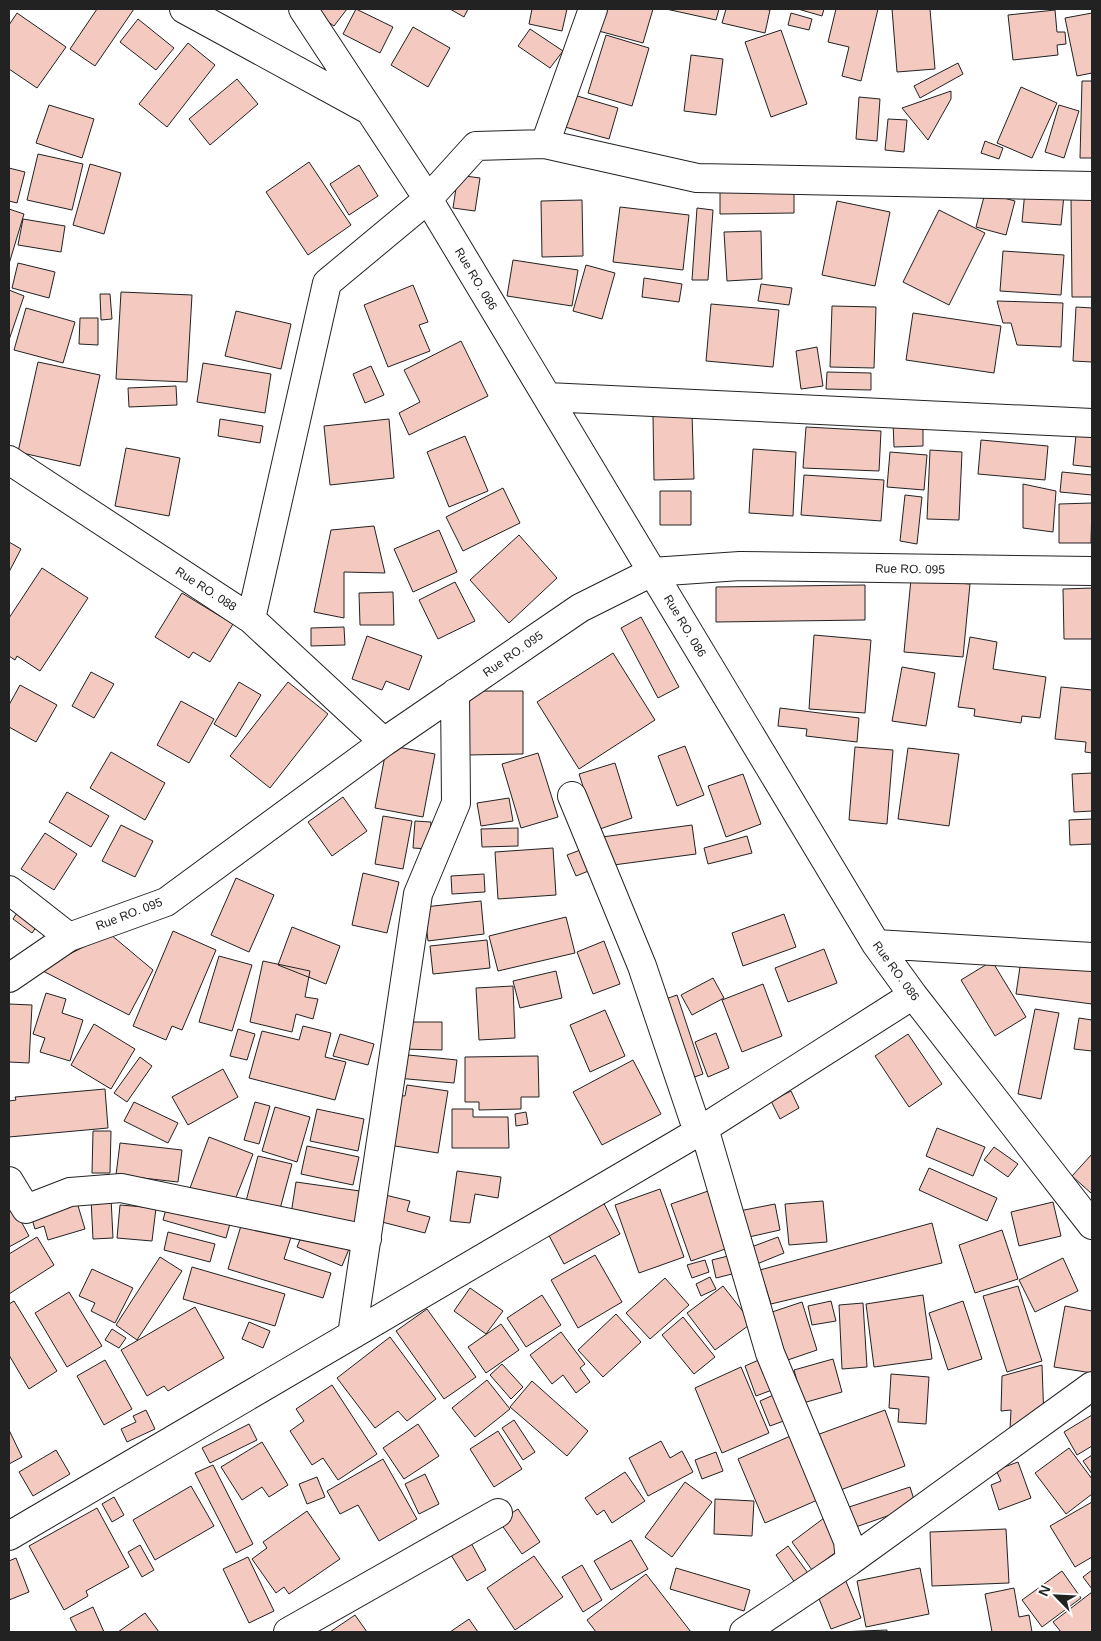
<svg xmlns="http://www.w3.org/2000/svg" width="1101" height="1641" font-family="Helvetica,sans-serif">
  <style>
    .building { fill: #f3c9c0; stroke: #222 }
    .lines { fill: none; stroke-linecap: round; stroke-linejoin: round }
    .minor-casing { stroke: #222; stroke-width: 30 }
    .minor { stroke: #fff; stroke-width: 28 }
    .labels { text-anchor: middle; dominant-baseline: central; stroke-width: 4; stroke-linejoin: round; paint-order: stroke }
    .street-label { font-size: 12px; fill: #222; stroke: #fff }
  </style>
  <rect width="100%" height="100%" fill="#fff"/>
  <path class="building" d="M97 9H134L95 66 70 49Z
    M312 9H347L334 26 311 10Z
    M356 9 393 27 380 53 343 34Z
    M450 9H468L464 17Z
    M532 9H567L562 31 529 24Z
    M601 9H653L643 43 595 30Z
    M666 9H719L716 20Z
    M726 9H764L770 10 765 33 722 23Z
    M798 9H824L822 16Z
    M836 9H878L861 81 842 76 849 47 828 42Z
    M892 9H930L935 69 897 72Z
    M1055 10 1057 32H1065L1066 44 1057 45 1058 55 1013 60 1008 15Z
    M17 13 66 47 37 88 9 69V25Z
    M791 13 812 19 809 30 788 25Z
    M1092 13V73L1077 76 1065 18Z
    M138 19 174 48 156 70 120 42Z
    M413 27 450 48 428 87 391 65Z
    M530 29 563 51 550 68 518 46Z
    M781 30 807 104 771 117 745 42Z
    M606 35 649 48 632 106 588 93Z
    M188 43 215 65 167 127 139 104Z
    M691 55 723 59 716 115 684 111Z
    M958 63 963 74 920 98 914 86Z
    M237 79 258 104 210 145 189 119Z
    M1082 81H1092V158H1080Z
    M1021 87 1057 103 1032 158 997 143Z
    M951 91V99L928 140 902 108Z
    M574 95 618 108 609 139 565 127Z
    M859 97 880 99 877 141 856 139Z
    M49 105 94 119 82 158 36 143Z
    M1059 105 1079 111 1064 158 1045 152Z
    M888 119 907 120 904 152 885 150Z
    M985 141 1003 148 999 159 981 153Z
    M38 154 83 164 72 210 27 200Z
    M309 162 351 225 308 255 266 192Z
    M90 164 121 173 104 234 73 225Z
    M359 165 378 196 349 215 330 184Z
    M9 168 25 172 17 203 9 201Z
    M458 175 480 178 475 211 453 208Z
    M720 190H794V213L720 214Z
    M1025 191 1064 195 1061 225 1022 222Z
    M985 193 1015 201 1006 235 976 227Z
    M1092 194V297H1072L1071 195Z
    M582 200 583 256 542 257 541 201Z
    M837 201 890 212 875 286 822 275Z
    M620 207 689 215 683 270 613 262Z
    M697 208 713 210 708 280H692Z
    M9 209 24 214 9 264Z
    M939 210 985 233 949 305 903 282Z
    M23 219 65 226 61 252 18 245Z
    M761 231 762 279 727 281 724 232Z
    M1003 251 1064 255 1061 295 1000 291Z
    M513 260 578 270 572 306 507 296Z
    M18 263 55 272 49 298 12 288Z
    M586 265 615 273 602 319 573 311Z
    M644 278 682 284 679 302 642 297Z
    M761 284 792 288 789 305 758 301Z
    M413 285 428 322 419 325 430 351 388 367 364 305Z
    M9 290 24 296 9 340Z
    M121 292 192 295 187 382 116 379Z
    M100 294H110L112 319 101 320Z
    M997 301 1063 303 1061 347 1017 345 1011 323H1003Z
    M711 304 779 310 773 367 706 361Z
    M832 306 876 307 874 368 830 367Z
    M1076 307 1092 308V362L1073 361Z
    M26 308 75 322 63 363 14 350Z
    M236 311 291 324 281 369 225 356Z
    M913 313 1001 326 994 373 906 360Z
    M80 318H98V345L79 344Z
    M461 341 488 396 409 435 399 413 420 402 404 370Z
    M817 347 823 386 801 389 796 351Z
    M38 362 100 375 80 466 18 452Z
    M203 363 271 374 265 413 197 402Z
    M371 366 384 395 365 403 353 374Z
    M827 372 871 373V390L826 389Z
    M176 386 177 405 129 407 128 388Z
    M692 414 694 479 654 480 653 416Z
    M220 419 263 426 260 443 218 436Z
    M389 419 394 478 330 485 324 426Z
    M923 421V446L894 447 893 422Z
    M806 427 881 431 879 471 803 468Z
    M1076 435 1092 437V467L1073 465Z
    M465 436 488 491 449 507 427 452Z
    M981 440 1048 446 1045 480 978 474Z
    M126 448 180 458 169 516 115 506Z
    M753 449 796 452 793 516 749 513Z
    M930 450 962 452 959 520 927 519Z
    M890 452 927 455 924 490 887 487Z
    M1062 472 1092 475V495L1060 492Z
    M804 475 884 480 881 521 801 515Z
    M1023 484 1056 491 1053 532 1023 528Z
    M503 488 520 523 463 551 446 517Z
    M660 491H691V525H660Z
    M905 495 922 497 917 544 900 541Z
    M1092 503 1091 543H1059V504Z
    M374 526 385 573 344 572V618L314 612 331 530Z
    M439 530 457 572 413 592 394 549Z
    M519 535 557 578 509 623 470 580Z
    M9 542 21 549 9 572Z
    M42 568 88 598 40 671 17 656 15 660 9 656V618Z
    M911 579 970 584 963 657 904 652Z
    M455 582 475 621 438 639 419 600Z
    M865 585V620L716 622V587Z
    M1092 588V639H1064L1063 589Z
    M393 592 394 625H360L359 593Z
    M182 593 233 624 210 662 193 652 189 658 155 637Z
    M641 617 679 687 658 698 621 628Z
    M344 627 345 645 311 646V628Z
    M814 635 871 640 865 713 809 709Z
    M367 636 422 656 409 690 386 681 382 690 352 679Z
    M970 637 997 642 993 669 1046 677 1040 718 1022 716 1021 723 974 716 975 709 958 707Z
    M613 653 655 720 579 769 537 702Z
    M902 667 935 673 926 726 892 721Z
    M91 672 114 684 94 718 72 706Z
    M239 682 261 695 236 737 214 724Z
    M288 682 328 714 270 788 230 756Z
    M20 685 57 705 36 742 9 727V705Z
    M1092 686V753L1085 752 1086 742 1055 739 1061 687 1092 690Z
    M467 691H523V754L467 755Z
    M181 701 214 719 189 763 157 745Z
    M780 708 859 718 857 742 806 736 807 729 778 726Z
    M387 745 435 754 423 817 375 808Z
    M685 746 704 795 677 806 658 756Z
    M855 747 893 750 887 824 849 820Z
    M908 748 959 754 949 826 898 819Z
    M111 752 165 783 145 820 90 788Z
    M538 753 558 817 521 828 502 764Z
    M615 763 632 818 597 830 579 774Z
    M1092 773V811L1074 812 1072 774Z
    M743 774 761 824 726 837 708 786Z
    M67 792 109 816 91 847 49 822Z
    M343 797 367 831 332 856 308 822Z
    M509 798 513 821 481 826 477 803Z
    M383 816 412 821 403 869 375 864Z
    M1092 819V844L1070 845 1069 820Z
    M415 821 431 822 429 849 413 848Z
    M121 825 153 841 135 877 102 861Z
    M692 825 696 854 606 866 602 837Z
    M518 828V846L482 847 481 829Z
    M45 833 77 854 54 890 21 869Z
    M747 836 752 853 708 864 704 848Z
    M553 848 556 895 498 899 495 852Z
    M583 849 591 870 576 876 567 855Z
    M363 873 399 882 387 933 352 925Z
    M484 874 485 892 452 894 451 876Z
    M236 878 274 895 249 952 211 935Z
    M481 901 484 934 428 941 424 907Z
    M22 905 42 919 32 933 13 919Z
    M784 914 796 947 743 966 732 933Z
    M566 917 575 953 498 971 489 936Z
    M292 927 340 946 326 984 278 965Z
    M173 931 216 950 182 1030 172 1026 166 1040 133 1026Z
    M110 934 153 970 129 1015 39 969Z
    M487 940 490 968 433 974 430 946Z
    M604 941 620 984 593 994 577 952Z
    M824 949 837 983 788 1002 775 968Z
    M219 956 252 965 232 1031 199 1022Z
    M1021 960 1092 969V1004L1016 994Z
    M263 961 310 971 305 997 318 999 313 1019 296 1014 292 1032 250 1022Z
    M992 961 1026 1017 995 1036 961 980Z
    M556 971 562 998 520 1008 513 981Z
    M713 978 724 998 692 1015 681 995Z
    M763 984 782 1036 742 1052 722 1000Z
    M513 986 515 1038 479 1040 476 988Z
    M46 993 66 999 62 1013 83 1020 70 1061 40 1052 45 1038 33 1034Z
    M677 995 703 1074 686 1080 660 1001Z
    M9 1004 32 1005 29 1063 9 1062Z
    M1035 1009 1059 1013 1041 1099 1018 1094Z
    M605 1010 625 1056 590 1072 570 1025Z
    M1079 1018 1092 1020V1051L1074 1049Z
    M402 1022H442V1050L402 1049Z
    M94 1024 135 1049 111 1089 71 1065Z
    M303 1026 331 1033 325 1057 346 1062 335 1100 249 1078 262 1031 299 1040Z
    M238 1029 255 1034 247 1060 230 1056Z
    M716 1033 729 1068 708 1077 695 1042Z
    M340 1034 374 1044 368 1065 333 1056Z
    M908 1034 942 1084 909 1107 875 1056Z
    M399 1054 457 1060 454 1083 396 1078Z
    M538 1056 539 1097H521V1109L479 1110V1102H465V1057Z
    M140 1057 152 1066 127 1102 114 1093Z
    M633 1060 661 1114 602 1145 573 1092Z
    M223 1069 238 1097 188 1125 172 1097Z
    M407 1085 448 1091 438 1153 389 1145 396 1095 405 1096Z
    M105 1089 108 1128 9 1137V1101L16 1100 15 1097Z
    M791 1091 799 1108 780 1119 771 1101Z
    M134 1102 178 1123 168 1143 124 1121Z
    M255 1102 270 1106 259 1144 244 1140Z
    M275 1107 310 1117 297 1162 262 1151Z
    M317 1109 364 1119 358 1151 310 1141Z
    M452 1109H473V1117H508L509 1148H452Z
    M526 1112 528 1124 516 1126 515 1114Z
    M937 1128 985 1147 973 1176 926 1156Z
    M93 1131H111L110 1173H92Z
    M209 1137 253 1154 233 1205 190 1188Z
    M120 1143 182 1150 178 1182 116 1175Z
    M307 1146 359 1157 353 1185 301 1174Z
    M994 1147 1018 1164 1008 1177 984 1160Z
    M1092 1154V1194L1072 1176Z
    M258 1156 292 1164 280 1209 246 1201Z
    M929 1168 997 1198 987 1221 919 1190Z
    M457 1171 501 1177 498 1198 475 1194 470 1223 450 1221Z
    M296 1182 360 1191 355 1223 291 1214Z
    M660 1189 684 1257 639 1273 615 1205Z
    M711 1190 731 1247 691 1261 671 1204Z
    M381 1194 410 1201 407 1211 430 1217 425 1233 374 1220Z
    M111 1198 113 1238 93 1239 91 1199Z
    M601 1198 620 1234 564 1264 545 1228Z
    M9 1199 29 1236 9 1247Z
    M76 1199 85 1229 48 1240 44 1226 35 1229 30 1213Z
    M823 1201 827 1242 789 1245 785 1204Z
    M168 1202 231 1220 226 1238 163 1220Z
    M1053 1202 1061 1236 1019 1246 1011 1212Z
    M775 1204 780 1230 740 1239 734 1212Z
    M120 1205 156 1208 152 1241 117 1238Z
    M243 1219 292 1234 284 1259 331 1273 323 1298 228 1269Z
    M932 1223 942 1263 771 1304 760 1270Z
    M304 1230 349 1249 342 1266 297 1247Z
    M1002 1230 1018 1279 975 1293 959 1245Z
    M168 1232 215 1244 210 1262 164 1250Z
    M37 1237 54 1265 9 1294V1254Z
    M778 1237 784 1253 752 1266 746 1249Z
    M595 1255 622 1302 578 1328 551 1280Z
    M728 1256 732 1274 716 1278 712 1260Z
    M160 1257 182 1271 137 1340 116 1325Z
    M1063 1258 1078 1291 1035 1312 1019 1280Z
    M705 1260 709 1272 692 1278 687 1265Z
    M192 1267 285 1294 275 1326 183 1299Z
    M92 1269 133 1288 115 1323 91 1311 95 1303 79 1296Z
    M710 1277 716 1289 701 1296 696 1284Z
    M665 1278 689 1305 650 1339 626 1313Z
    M723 1286 752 1323 715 1350 687 1313Z
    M1018 1286 1042 1361 1007 1372 983 1296Z
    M470 1288 503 1311 486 1334 454 1311Z
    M69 1292 102 1346 67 1367 35 1313Z
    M542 1295 561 1325 526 1347 507 1318Z
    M923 1295 932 1359 874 1367 866 1304Z
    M14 1301 57 1371 29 1389 9 1355V1304Z
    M831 1301 836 1321 812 1325 808 1306Z
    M963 1301 982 1359 948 1370 929 1313Z
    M802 1302 817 1350 779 1363 763 1315Z
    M863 1303 867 1367 842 1369 839 1305Z
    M1065 1306 1092 1311V1373L1054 1367Z
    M195 1307 224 1358 168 1391 164 1386 147 1396 121 1350Z
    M427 1309 476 1377 444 1399 396 1331Z
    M616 1314 641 1342 603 1377 578 1350Z
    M683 1317 715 1357 694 1374 662 1335Z
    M249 1322 270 1331 263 1348 242 1339Z
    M501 1324 519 1350 486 1373 468 1347Z
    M112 1329 126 1338 119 1348 105 1340Z
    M561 1332 585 1364 580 1368 590 1382 576 1393 563 1375 552 1384 530 1355Z
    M390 1337 436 1399 407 1421 398 1411 375 1428 337 1378Z
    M761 1359 772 1390 756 1396 745 1366Z
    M833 1359 842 1392 803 1403 794 1370Z
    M105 1360 132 1409 104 1425 77 1376Z
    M502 1364 523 1387 511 1399 490 1375Z
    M1042 1365 1044 1420 1010 1429 1011 1410 1001 1411 1002 1376Z
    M741 1367 769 1433 722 1453 695 1388Z
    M891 1374 929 1377 926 1424 898 1422 899 1409 889 1408Z
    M487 1380 510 1409 475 1437 452 1408Z
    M532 1381 588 1431 567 1456 510 1407Z
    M332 1385 377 1454 338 1480 323 1458 312 1465 290 1431 304 1421 296 1409Z
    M778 1393 789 1419 770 1426 760 1401Z
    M146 1410 155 1429 127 1442 121 1429 136 1422 133 1416Z
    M885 1410 905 1466 835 1492 814 1436Z
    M1092 1415V1446L1077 1455 1064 1432Z
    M514 1420 535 1452 523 1460 502 1428Z
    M249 1424 257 1440 210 1463 202 1448Z
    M418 1424 439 1456 404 1479 383 1448Z
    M9 1430 22 1457 9 1464Z
    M498 1431 522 1469 494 1487 470 1449Z
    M795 1434 822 1498 765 1523 738 1459Z
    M661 1441 670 1458 682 1451 693 1472 648 1496 629 1458Z
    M262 1442 288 1485 269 1497 262 1487 242 1500 221 1467Z
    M1069 1448 1092 1479V1494L1066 1514 1035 1473Z
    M56 1450 70 1474 33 1496 19 1472Z
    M716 1452 723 1471 702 1479 695 1460Z
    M1092 1455V1474L1083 1461Z
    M383 1459 417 1519 379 1541 358 1505 340 1514 327 1491Z
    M1018 1462 1031 1498 999 1510 991 1485 1001 1481 996 1470Z
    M213 1465 253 1544 236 1553 195 1473Z
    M625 1472 645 1501 612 1523 604 1510 597 1515 585 1498Z
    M425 1474 439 1504 419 1514 405 1484Z
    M317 1477 325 1497 307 1504 299 1484Z
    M685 1482 712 1502 672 1557 645 1537Z
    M191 1486 214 1526 155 1560 133 1520Z
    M910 1487 916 1506 850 1529 843 1509Z
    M114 1497 124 1515 112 1522 102 1504Z
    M715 1499 754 1501 752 1536 714 1534Z
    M1092 1502V1557L1075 1567 1050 1526Z
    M97 1508 129 1567 86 1591 88 1596 64 1610 29 1546Z
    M518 1509 540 1542 522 1554 499 1521Z
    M307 1511 340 1559 289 1594 284 1587 276 1593 252 1559 267 1548 263 1542Z
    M824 1518 844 1546 812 1570 792 1542Z
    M1006 1529 1009 1583 932 1586 930 1532Z
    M631 1540 648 1569 611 1590 594 1561Z
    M471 1543 486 1570 467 1581 451 1555Z
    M140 1545 154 1570 142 1577 128 1552Z
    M788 1546 808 1573 795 1583 776 1555Z
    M534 1556 563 1597 515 1630 487 1588Z
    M248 1557 274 1611 249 1623 223 1569Z
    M16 1558 29 1592 9 1600V1561Z
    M582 1565 602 1600 583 1612 562 1577Z
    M676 1568 750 1590 744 1611 670 1589Z
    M920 1568 929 1614 866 1627 857 1581Z
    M1092 1570V1589L1083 1577Z
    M1062 1571 1081 1598 1042 1627 1022 1600Z
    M646 1574 691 1632H596L587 1620Z
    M845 1579 861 1618 831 1629 816 1591Z
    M1014 1588 1019 1617 1029 1615 1032 1632H992L985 1594Z
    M1092 1592V1632H1061L1053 1622Z
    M93 1607 104 1632H77L70 1618Z
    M145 1613 159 1632H118Z
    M355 1615 367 1632H330Z
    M469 1619 478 1632H450Z
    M887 1630V1632H838Z"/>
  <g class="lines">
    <defs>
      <path id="minor" d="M184 9 367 109
        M303 9 428 199 876 944 913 995 1092 1225
        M545 144 593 9
        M547 397 1092 423
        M9 460 251 619 384 742
        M251 619 327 283 428 199 476 146 545 144 697 178 1092 186
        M572 796 642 966 698 1132
        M9 890 69 937
        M876 944 1092 957
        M9 978 69 937 166 902 384 742 580 608 652 572 740 566 1092 571
        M704 1128 770 1353 848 1541 850 1561
        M9 1181 26 1209 70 1192 121 1188 367 1239
        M352 1335 418 894 456 803 455 693
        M9 1536 698 1132 913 995
        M288 1632 498 1513
        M744 1632 850 1561 1092 1386"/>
    </defs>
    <use href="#minor" class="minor-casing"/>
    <use href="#minor" class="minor"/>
  </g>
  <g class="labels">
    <g class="street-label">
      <text transform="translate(476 279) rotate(59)">Rue RO. 086</text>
      <text transform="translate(910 569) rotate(1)">Rue RO. 095</text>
      <text transform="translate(206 589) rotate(33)">Rue RO. 088</text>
      <text transform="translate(685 626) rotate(59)">Rue RO. 086</text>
      <text transform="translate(513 654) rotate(-35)">Rue RO. 095</text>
      <text transform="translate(129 914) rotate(-21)">Rue RO. 095</text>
      <text transform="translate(896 971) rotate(54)">Rue RO. 086</text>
    </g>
  </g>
  <rect width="1101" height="1641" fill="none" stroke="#222222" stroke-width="20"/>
  <g transform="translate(1056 1596) rotate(294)" stroke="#ffffff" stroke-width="4" paint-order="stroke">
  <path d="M0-4L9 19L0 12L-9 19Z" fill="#222222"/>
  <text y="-8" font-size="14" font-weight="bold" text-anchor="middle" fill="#222222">N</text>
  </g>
</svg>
